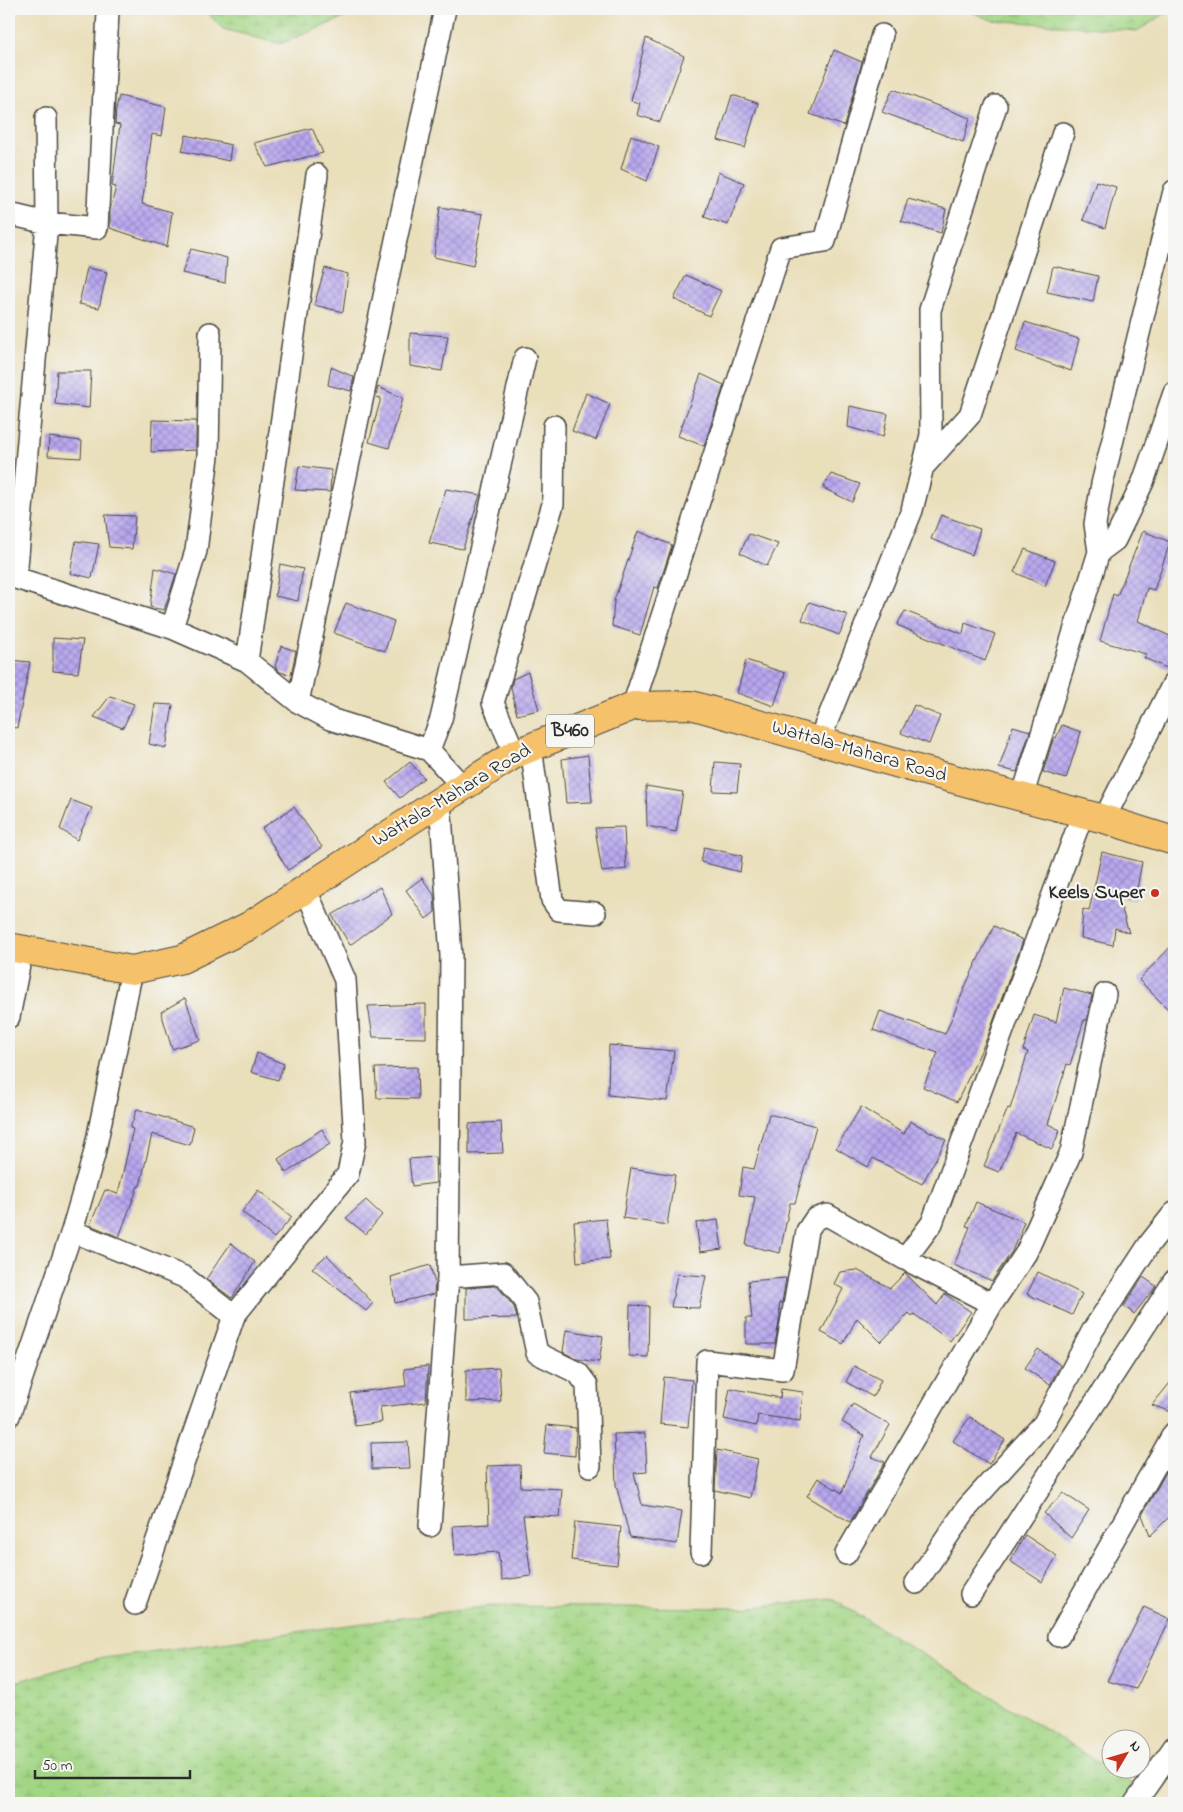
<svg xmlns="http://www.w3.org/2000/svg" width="1183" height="1812" font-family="'Indie Flower',sans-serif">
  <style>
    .wetland { fill: url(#wetland-marsh); stroke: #668058 }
    .building { fill: url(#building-cross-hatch) }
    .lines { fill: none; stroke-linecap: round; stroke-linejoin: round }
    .minor-casing { stroke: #484641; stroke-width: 24 }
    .primary-casing { stroke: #484641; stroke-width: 30 }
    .minor { stroke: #fff; stroke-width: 21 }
    .primary { stroke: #f5c16b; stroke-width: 28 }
    .poi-dot { fill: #c8321e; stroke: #f6f6f2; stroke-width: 2 }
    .labels { text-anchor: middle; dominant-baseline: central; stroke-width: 4.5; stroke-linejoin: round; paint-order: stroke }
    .shield { fill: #f6f6f2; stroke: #686867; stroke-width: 1 }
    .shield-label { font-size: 19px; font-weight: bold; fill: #2b2b2b }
    .street-label { font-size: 20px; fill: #2b2b2b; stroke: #f6f6f2 }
    .poi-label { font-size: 20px; font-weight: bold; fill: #2b2b2b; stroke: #f6f6f2; text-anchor: end }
  </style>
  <defs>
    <pattern id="wetland-marsh" width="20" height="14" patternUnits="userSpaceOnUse" patternTransform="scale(1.25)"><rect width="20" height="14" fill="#a2d584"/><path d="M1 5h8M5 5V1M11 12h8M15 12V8" fill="none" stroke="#8cb772"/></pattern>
    <pattern id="building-cross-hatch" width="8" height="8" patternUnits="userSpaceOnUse" patternTransform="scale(1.25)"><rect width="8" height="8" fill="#b8a7ef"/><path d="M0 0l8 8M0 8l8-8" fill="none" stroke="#9688c2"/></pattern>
  </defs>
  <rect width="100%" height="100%" fill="#f6f6f2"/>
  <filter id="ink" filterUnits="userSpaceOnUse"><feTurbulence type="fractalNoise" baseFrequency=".02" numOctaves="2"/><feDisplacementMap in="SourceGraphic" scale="10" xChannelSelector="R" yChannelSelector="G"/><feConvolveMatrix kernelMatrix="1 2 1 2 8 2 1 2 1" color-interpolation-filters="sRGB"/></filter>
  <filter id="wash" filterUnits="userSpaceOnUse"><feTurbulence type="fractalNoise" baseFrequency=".0096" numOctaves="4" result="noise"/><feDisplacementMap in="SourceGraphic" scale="20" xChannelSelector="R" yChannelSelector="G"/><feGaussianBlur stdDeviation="1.12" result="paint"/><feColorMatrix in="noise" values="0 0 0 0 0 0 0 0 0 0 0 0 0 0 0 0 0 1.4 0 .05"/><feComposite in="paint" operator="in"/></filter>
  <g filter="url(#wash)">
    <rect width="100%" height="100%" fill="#eadfbb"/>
    <path class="wetland" d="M204 9H365L280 44 223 29Z
      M964 9H1173L1137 31 991 20Z
      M831 1598 1132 1783 1128 1803H9V1684L96 1659 490 1606 744 1608Z"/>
    <g id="blocks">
      <path class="building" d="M646 38 684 56 660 122 637 115 640 103 631 101Z
        M834 50 862 62 844 126 810 114Z
        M893 89 970 118 963 142 882 112Z
        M732 95 758 103 745 148 718 140Z
        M119 96 166 107 162 136 152 134 142 204 172 212 167 247 110 228V210L116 187 112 186 120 125 115 124 116 109Z
        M312 128 323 153 267 167 254 143Z
        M186 135 231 145 229 161 182 151Z
        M631 135 659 147 647 181 621 169Z
        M718 172 744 183 728 225 704 217Z
        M1096 181 1116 187 1105 228 1083 220Z
        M908 199 946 209 941 233 901 221Z
        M440 207 483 214 473 266 434 257Z
        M191 249 227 258 225 283 182 273Z
        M1053 266 1098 276 1093 302 1047 292Z
        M87 268 107 272 99 308 79 304Z
        M325 268 348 274 343 312 314 305Z
        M686 275 721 291 709 316 674 299Z
        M1025 322 1079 339 1071 371 1016 351Z
        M410 333 448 336 442 371 410 366Z
        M331 367 354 377 351 391 328 385Z
        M57 371H91L89 408 55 404Z
        M701 374 724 385 704 446 678 436Z
        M378 387 403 398 389 448 369 442 381 398 376 397Z
        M586 393 610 404 596 440 572 431Z
        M850 406 888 414 883 437 848 427Z
        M152 420 196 421V450L151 452Z
        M49 437 82 441 81 458 48 456Z
        M299 466 331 470 330 492 295 490Z
        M831 474 860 484 852 502 823 488Z
        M446 489 480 495 463 549 429 543Z
        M105 515 135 516 132 549 109 547Z
        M941 515 980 529 972 555 931 539Z
        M638 531 672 545 658 588 654 587 640 635 612 626 614 601Z
        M1143 531 1170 542 1154 590 1147 588 1138 621 1174 638V657L1169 669 1144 658 1146 654 1100 641 1113 594 1117 596Z
        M749 534 778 544 767 566 740 553Z
        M76 541 99 544 92 578 70 573Z
        M1025 549 1055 561 1045 586 1014 572Z
        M280 564 303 569 298 601 275 596Z
        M155 568 176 574 164 610 150 607Z
        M809 602 848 615 839 635 802 620Z
        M346 603 394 621 385 651 334 633Z
        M905 611 963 634 965 623 995 634 985 661 897 625Z
        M53 638 83 640 78 673 53 671Z
        M281 646 296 651 291 675 280 672 275 667Z
        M9 660 30 662 17 728 9 727Z
        M746 660 785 673 774 706 737 693Z
        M528 672 539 710 517 715 511 688 513 679Z
        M110 696 134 704 123 728 94 717Z
        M155 704 173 705 166 748 149 744Z
        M914 705 940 716 929 744 901 733Z
        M1062 725 1081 732 1066 779 1043 772 1054 737 1056 738Z
        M1013 726 1030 731 1017 772 999 768Z
        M588 755 592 802 566 803 562 759Z
        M410 762 424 778 400 798 386 782Z
        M715 762 740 764 737 792 713 791Z
        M646 786 683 792 676 832 647 826Z
        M71 800 92 808 77 840 60 829Z
        M294 807 322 847 288 870 262 828Z
        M624 827 626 869 602 872 595 828Z
        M704 847 742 856 740 872 701 862Z
        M1102 852 1142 862 1135 899 1118 896 1129 933 1115 928 1113 945 1081 938 1083 909 1089 911Z
        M422 878 434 895 435 912 426 919 406 890Z
        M380 887 392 914 350 945 332 915Z
        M994 926 1023 940 988 1036 957 1102 923 1087 938 1053 873 1030 880 1011 945 1034 969 978Z
        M1174 943V1015L1139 980Z
        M1064 988 1092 995 1087 1020H1084L1070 1065 1067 1064 1048 1124 1060 1130 1052 1149 1016 1133 999 1172 984 1166 1008 1108 1010 1109 1028 1052 1023 1050 1034 1015 1056 1022Z
        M185 998 200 1040 172 1049 161 1012Z
        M426 1004V1038L373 1037 368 1006Z
        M609 1045 674 1051 667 1101 608 1095Z
        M257 1053 284 1064 278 1080 251 1072Z
        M417 1067 418 1099 377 1098 375 1068Z
        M861 1107 904 1134 910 1121 946 1140 922 1184 873 1158 868 1167 836 1148Z
        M137 1109 194 1127 190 1145 152 1134 140 1186H138L119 1237 90 1225 105 1190 118 1194 133 1129 130 1128Z
        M769 1114 816 1126 795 1203H790L780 1253 746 1245 755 1197 739 1195 743 1167 754 1169Z
        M501 1122 503 1153 469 1154V1124Z
        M322 1129 330 1144 286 1173 278 1159Z
        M435 1157 436 1183 412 1186 409 1159Z
        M631 1168 675 1175 667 1225 623 1218Z
        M258 1190 292 1217 274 1238 242 1212Z
        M366 1200 382 1215 366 1234 346 1218Z
        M976 1202 1024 1222 1012 1251 992 1281 954 1265 970 1227 966 1226Z
        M606 1219 610 1259 577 1262 574 1222Z
        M718 1220 722 1249 700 1252 696 1223Z
        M231 1243 255 1262 232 1298 206 1279Z
        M327 1255 373 1303 366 1311 312 1268Z
        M430 1265 435 1284 434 1294 395 1303 391 1277Z
        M857 1270 890 1288 905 1273 937 1305 945 1294 971 1312 950 1341 914 1314 912 1316 909 1313 881 1342 857 1318 843 1344 821 1332 843 1289 834 1284 840 1272Z
        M1038 1272 1082 1294 1072 1315 1027 1294Z
        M677 1274 706 1276 699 1308 671 1307Z
        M1143 1277 1156 1286 1134 1314 1124 1306Z
        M786 1278 782 1303H779L780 1317 775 1344H746V1318H752L748 1281Z
        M494 1286H497L514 1307 517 1318 466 1319V1288Z
        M630 1305 649 1306 648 1357 629 1356Z
        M566 1330 603 1336 599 1362 577 1359 563 1352Z
        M1038 1349 1060 1365 1050 1385 1025 1368Z
        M428 1366 426 1402 380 1407 382 1422 355 1426 350 1393 406 1386 404 1369Z
        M854 1366 881 1380 873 1397 846 1382Z
        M499 1368 501 1401 466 1402V1370Z
        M664 1377 692 1380 688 1427 660 1424Z
        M1174 1378V1413L1152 1405Z
        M730 1388 780 1398 781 1389 803 1392 800 1421 758 1415 756 1426 724 1419Z
        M853 1404 890 1425 872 1457 885 1462 850 1522 807 1496 818 1478 842 1493 864 1435 842 1422Z
        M970 1417 1005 1440 989 1464 953 1441Z
        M547 1425 576 1428 575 1456 544 1453Z
        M645 1433 647 1472 634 1473 642 1505 682 1511 677 1544 630 1537 616 1485 614 1434Z
        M408 1442 410 1468 372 1469 371 1443Z
        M717 1450 758 1459 750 1498 715 1490Z
        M1174 1458V1512L1150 1536 1142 1515Z
        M520 1465 521 1487 562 1489 560 1517 523 1515 531 1576 502 1580 498 1552 455 1555 453 1526 489 1524 487 1466Z
        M1063 1493 1089 1510 1071 1538 1044 1513Z
        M575 1522 621 1527 617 1565 571 1560Z
        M1025 1535 1057 1556 1042 1582 1010 1561Z
        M1144 1607 1170 1619 1136 1689 1107 1681Z"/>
    </g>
  </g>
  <g filter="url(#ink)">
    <use href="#blocks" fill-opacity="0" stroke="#484641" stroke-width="1"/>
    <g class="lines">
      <defs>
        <path id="minor" d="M9 214 47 223 97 228 108 12
          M924 466 970 415 1063 133
          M1099 552 1115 540 1143 482 1174 393
          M9 578H16L172 628 247 661 298 702 330 719 429 750 463 787
          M16 578 47 223 46 118
          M172 628 196 551 208 456 210 333
          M247 661 317 175
          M298 702 445 9
          M633 706 781 248 825 241 882 35
          M819 741 912 510 931 435 930 310 996 106
          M531 747 552 900 559 910 595 913
          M429 750 441 719 525 358
          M515 754 493 703 553 504 554 426
          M1022 797 1099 552 1095 524 1102 484 1174 191
          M1104 819 1174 682
          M9 1017 22 950
          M72 1231 184 1277 234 1316
          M448 1277 503 1273 526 1302 537 1353 578 1373 587 1385 590 1466
          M992 1304 1026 1253 1071 1152 1105 994
          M9 1416 72 1231 94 1155 132 970
          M430 1526 448 1277 451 956 440 801
          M701 1552 707 1361 783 1370 807 1231 815 1219 827 1215 905 1259
          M846 1554 992 1304 905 1259 932 1223 1083 813
          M916 1583 967 1508 1044 1423 1093 1330 1150 1243 1174 1213
          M971 1594 1174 1281
          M135 1604 234 1316 348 1174 355 1141 345 980 306 890
          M1059 1636 1174 1433
          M1135 1803 1174 1747"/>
        <path id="primary" d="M9 947 132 970 182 959 249 926 440 801 515 754 633 706 691 705 924 771 1104 819 1174 841"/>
      </defs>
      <use href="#minor" class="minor-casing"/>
      <use href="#primary" class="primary-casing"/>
      <use href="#minor" class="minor"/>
      <use href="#primary" class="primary"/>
    </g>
  </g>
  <circle class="poi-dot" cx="1155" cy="893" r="5"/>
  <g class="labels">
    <rect class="shield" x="546" y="714.5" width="48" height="33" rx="4"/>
    <g class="shield-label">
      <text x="570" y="731">B460</text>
    </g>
    <g class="street-label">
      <text transform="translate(859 752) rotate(16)">Wattala-Mahara Road</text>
      <text transform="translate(452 796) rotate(-31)">Wattala-Mahara Road</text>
    </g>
    <g class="poi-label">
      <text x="1145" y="893">Keels Super</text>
    </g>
  </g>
  <rect width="1183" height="1812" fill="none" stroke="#f6f6f2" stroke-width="30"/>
  <g transform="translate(1126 1754) rotate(52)"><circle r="24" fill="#f6f6f2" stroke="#a5a5a2"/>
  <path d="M0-4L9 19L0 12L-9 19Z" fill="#c8321e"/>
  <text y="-8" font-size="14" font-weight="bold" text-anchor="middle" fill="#2b2b2b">N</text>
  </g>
  <path d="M35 1770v8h155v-8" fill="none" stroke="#2b2b2b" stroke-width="2.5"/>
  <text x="42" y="1770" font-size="15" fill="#2b2b2b" stroke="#f6f6f2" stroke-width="4" paint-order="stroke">50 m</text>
</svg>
